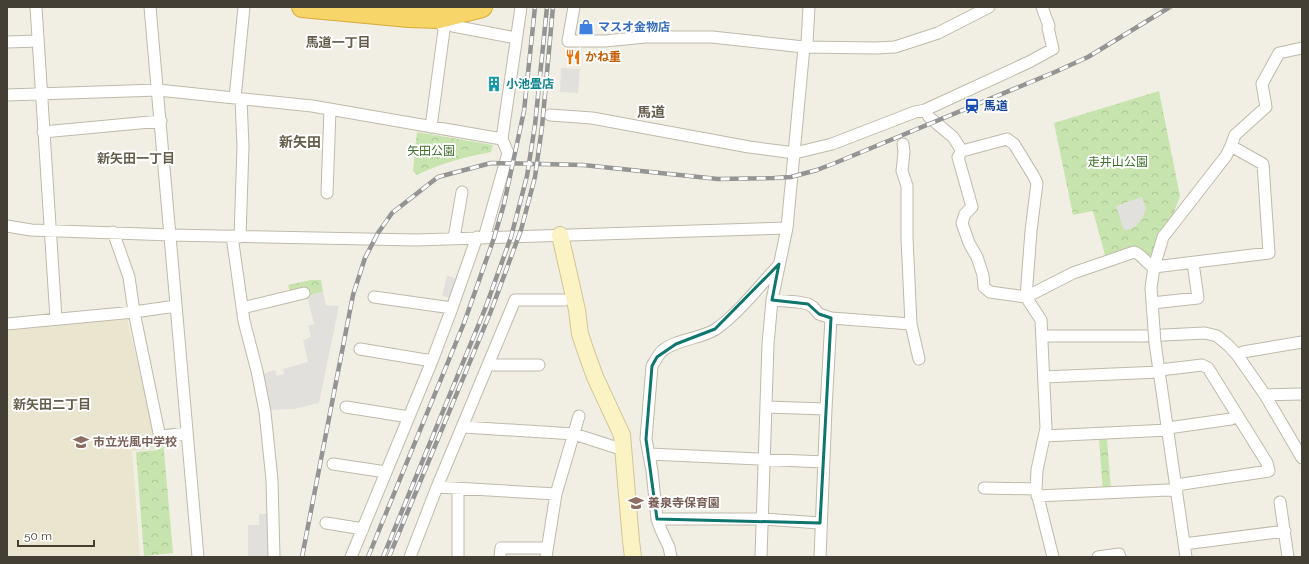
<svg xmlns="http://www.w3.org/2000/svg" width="1309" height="564" font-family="Raleway,'Noto Sans JP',sans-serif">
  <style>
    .education { fill: #eae5cf }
    .forest { fill: url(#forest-crowns) }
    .parking { fill: #e2e0dd }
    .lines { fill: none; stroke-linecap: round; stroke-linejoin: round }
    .street-casing { stroke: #bfbaaa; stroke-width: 13 }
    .secondary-casing { stroke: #d0c596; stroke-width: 18 }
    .highway-casing { stroke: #d6ab3a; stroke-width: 22 }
    .street { stroke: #fff; stroke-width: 11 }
    .secondary { stroke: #fcf3c4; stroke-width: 16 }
    .highway { stroke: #f7d569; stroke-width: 20 }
    .rail-casing { stroke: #949494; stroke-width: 4.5 }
    .rail { stroke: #fff; stroke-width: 3; stroke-dasharray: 9; stroke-linecap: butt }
    .street-bridge-casing { stroke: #bfbaaa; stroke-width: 13; stroke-linecap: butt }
    .street-bridge { stroke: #fff; stroke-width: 11 }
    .marked { fill: none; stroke: #0f766e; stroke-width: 3; stroke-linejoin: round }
    .labels { text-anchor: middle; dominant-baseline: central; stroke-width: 4; stroke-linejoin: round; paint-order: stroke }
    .shop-label { font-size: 12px; font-weight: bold; fill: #366cbe; stroke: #fff; text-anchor: start }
    .food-label { font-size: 12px; font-weight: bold; fill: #c56008; stroke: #fff; text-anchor: start }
    .culture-label { font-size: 12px; font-weight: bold; fill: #0d838f; stroke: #fff; text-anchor: start }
    .transit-label { font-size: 12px; font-weight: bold; fill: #164399; stroke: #fff; text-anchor: start }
    .park-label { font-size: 12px; fill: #3f722b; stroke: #fff }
    .education-label { font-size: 12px; font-weight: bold; fill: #785e54; stroke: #fff; text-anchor: start }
    .neighbourhood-label { font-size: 13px; font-weight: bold; fill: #665e4c; stroke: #fff }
    .quarter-label { font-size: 14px; font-weight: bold; fill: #665e4c; stroke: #fff }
  </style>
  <defs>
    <pattern id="forest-crowns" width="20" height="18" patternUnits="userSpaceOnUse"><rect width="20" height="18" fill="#c7e4ae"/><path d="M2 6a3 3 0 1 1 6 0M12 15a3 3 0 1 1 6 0" fill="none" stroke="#acc596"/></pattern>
  </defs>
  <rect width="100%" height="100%" fill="#f1efe4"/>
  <path class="education" d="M127 319 155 435V449L132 451 140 556 111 557H7V331Z"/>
  <path class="forest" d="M1159 91 1180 196 1173 215 1157 234 1151 261 1139 248 1106 259 1093 211 1073 215 1054 123Z
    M417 132 493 145 491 152C465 157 441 163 417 175L413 171Z
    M311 280H321L323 292 307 296 305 288 290 291 288 285Z
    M1099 439H1107L1111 491 1103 492Z
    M157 440H163L173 553 144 556 136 452 158 450Z"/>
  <path class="parking" d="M561 68 580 69 578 93 560 92Z
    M1142 197 1146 209 1143 217 1136 226 1130 229 1124 230 1116 206Z
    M447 276 455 278 450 298 442 296Z
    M323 292 326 305 339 306 319 403 294 409 271 410 262 374 275 370 277 376 284 374 283 369 308 362 303 340 311 337 308 326 314 324 307 296Z
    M259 514H270V557H248V525H259Z"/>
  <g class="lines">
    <defs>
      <path id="street" d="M36 7 56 319
        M150 7 198 557
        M574 7 568 41H605L645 37H712L804 47 876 48 895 47 938 33 989 7
        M1042 7 1049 26 1048 28 1053 49
        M445 16 453 26 516 38
        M7 42 38 41
        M7 95 158 90 312 106 502 139
        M235 98 244 7
        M925 110 929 117 953 137 962 151 1007 139 1014 144 1033 175 1037 183 1031 231 1026 297 1041 320 1046 428 1037 470 1036 489 1053 557
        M550 115 592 118 749 147 795 153 832 144 915 112 925 110 1029 62 1051 50
        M431 127 444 30 439 18V7
        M43 132 161 121
        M903 144 904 152 902 171 907 186V238L911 324 919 359
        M1231 146 1235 135 1266 107 1262 84 1279 53 1302 48
        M962 151 958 157 972 207 965 214 962 223 969 243 977 257 983 275 984 287 990 292 1026 297 1073 273 1134 252C1142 254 1146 264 1154 267L1269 253 1263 164 1231 146 1226 156 1163 237 1154 267 1151 288 1154 329
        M327 193 330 110
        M7 226 31 230 171 235 416 240 787 228
        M113 232 129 277 134 312 159 433 162 436 187 433
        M232 236 244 321 257 371 265 412 272 480 274 557
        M240 237 243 146 241 99
        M454 238 462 192
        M484 238 508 153 502 139 521 7
        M374 297 452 308 477 237
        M772 300 798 302 808 304 813 307 819 314 831 318 911 324
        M1152 303 1198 298 1193 263
        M242 308 304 293
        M7 324 134 312 176 306
        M1042 336H1144L1205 333 1217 336 1229 346 1238 356 1265 395 1302 458
        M1155 343 1186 557
        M360 349 432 361
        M1238 356 1243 352 1302 342
        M489 365H539
        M1160 370 1202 365 1208 368 1267 463 1269 471 1176 485
        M1044 377 1160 372
        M1265 395 1302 394
        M346 407 409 417
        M766 407 826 409
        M463 427 574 434 624 450
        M1168 428 1231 419 1238 416
        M1045 436 1168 430
        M649 454 824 462
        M333 464 386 472
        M437 487 556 494
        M984 488 1036 489
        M1037 496 1168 490 1177 491
        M1280 502 1288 557
        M657 519H763L820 523
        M326 523 363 529
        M1184 544 1285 531
        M351 557 432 361 452 308
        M410 557 437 487 515 300H564
        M458 557V489
        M500 557 501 548H547
        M546 557 556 494 579 416
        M671 557 669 547 661 530 657 519 652 471 646 439 652 366C655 361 658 355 662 351 676 339 701 339 716 329 739 313 760 285 779 265
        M761 557 768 344 772 300 787 228 804 47 807 42 809 7
        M820 557 826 409 831 318
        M1098 557 1119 554 1120 557"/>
      <path id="secondary" d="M560 235 577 310 580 334 586 352 595 377 622 435 631 541 633 557"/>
      <path id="highway" d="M302 7 409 17 439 18 482 7"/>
    </defs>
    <use href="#street" class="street-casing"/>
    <use href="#secondary" class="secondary-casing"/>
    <use href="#highway" class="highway-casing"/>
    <use href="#street" class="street"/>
    <use href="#secondary" class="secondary"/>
    <use href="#highway" class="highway"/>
    <defs>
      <path id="rail" d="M302 557 353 295 365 258 378 233 392 213 438 177 491 163 583 165 718 179 774 178 791 177 817 170 835 163 1055 72 1088 57 1170 7
        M368 557 464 323 494 238 504 204 524 111 535 7
        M383 557 485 309 511 237 527 176 535 125 547 7
        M389 557 491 311 521 230 535 177 542 127 553 7"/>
    </defs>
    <use href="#rail" class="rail-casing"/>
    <use href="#rail" class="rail"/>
    <defs>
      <path id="street-bridge" d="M1154 329 1155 343"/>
    </defs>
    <use href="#street-bridge" class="street-bridge-casing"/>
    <use href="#street-bridge" class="street-bridge"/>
  </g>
  <path class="marked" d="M779 264 772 300 808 304 819 314 831 318 820 523 657 519 646 439 652 366 657 357 676 344 715 329Z"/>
  <defs>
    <symbol id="shop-bare" viewBox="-9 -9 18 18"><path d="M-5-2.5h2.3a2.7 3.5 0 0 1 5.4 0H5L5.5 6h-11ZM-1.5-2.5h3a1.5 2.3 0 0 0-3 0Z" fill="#3f7fe0" stroke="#fff" stroke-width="2.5" paint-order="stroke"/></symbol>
    <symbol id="restaurant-bare" viewBox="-9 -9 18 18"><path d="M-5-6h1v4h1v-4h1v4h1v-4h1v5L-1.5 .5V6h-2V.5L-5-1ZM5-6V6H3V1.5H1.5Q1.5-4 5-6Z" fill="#e8710a" stroke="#fff" stroke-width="2.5" paint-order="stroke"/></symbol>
    <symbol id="building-bare" viewBox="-9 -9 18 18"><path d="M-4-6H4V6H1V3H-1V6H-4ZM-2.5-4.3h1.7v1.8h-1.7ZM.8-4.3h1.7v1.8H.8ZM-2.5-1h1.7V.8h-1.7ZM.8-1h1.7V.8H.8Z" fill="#0f9aa8" stroke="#fff" stroke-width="2.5" paint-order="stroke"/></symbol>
    <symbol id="station-bare" viewBox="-9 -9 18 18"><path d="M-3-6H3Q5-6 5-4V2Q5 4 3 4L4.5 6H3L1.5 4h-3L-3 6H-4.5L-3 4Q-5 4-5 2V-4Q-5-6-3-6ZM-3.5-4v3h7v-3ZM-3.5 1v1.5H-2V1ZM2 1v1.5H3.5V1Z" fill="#1a4fb4" stroke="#fff" stroke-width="2.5" paint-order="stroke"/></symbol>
    <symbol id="school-bare" viewBox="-9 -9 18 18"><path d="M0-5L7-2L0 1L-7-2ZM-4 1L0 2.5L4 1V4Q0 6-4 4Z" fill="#8d6e63" stroke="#fff" stroke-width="2.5" paint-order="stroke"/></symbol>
  </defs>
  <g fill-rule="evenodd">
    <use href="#shop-bare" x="575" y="16" width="22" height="22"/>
    <use href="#restaurant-bare" x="562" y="46" width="22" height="22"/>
    <use href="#building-bare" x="483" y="73" width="22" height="22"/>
    <use href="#station-bare" x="961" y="95" width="22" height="22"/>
    <use href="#school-bare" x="70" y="431" width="22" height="22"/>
    <use href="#school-bare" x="625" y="492" width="22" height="22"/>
  </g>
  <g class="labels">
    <g class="shop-label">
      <text x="598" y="27">マスオ金物店</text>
    </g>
    <g class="food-label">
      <text x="585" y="57">かね重</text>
    </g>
    <g class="culture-label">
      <text x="506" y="84">小池畳店</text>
    </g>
    <g class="transit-label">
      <text x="984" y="106">馬道</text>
    </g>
    <g class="park-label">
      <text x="431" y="151">矢田公園</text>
      <text x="1118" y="162">走井山公園</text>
    </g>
    <g class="education-label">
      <text x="93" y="442">市立光風中学校</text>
      <text x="648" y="503">養泉寺保育園</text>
    </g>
    <g class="neighbourhood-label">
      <text x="338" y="42">馬道一丁目</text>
      <text x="136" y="158">新矢田一丁目</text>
      <text x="52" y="404">新矢田二丁目</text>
    </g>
    <g class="quarter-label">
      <text x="651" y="112">馬道</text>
      <text x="300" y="142">新矢田</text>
    </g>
  </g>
  <rect width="1309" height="564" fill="none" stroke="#433f34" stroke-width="16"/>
  <path d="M18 540v6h76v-6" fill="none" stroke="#433f34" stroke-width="2"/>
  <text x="24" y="540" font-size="12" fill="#433f34" stroke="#ffffff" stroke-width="3" paint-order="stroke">50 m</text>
</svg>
